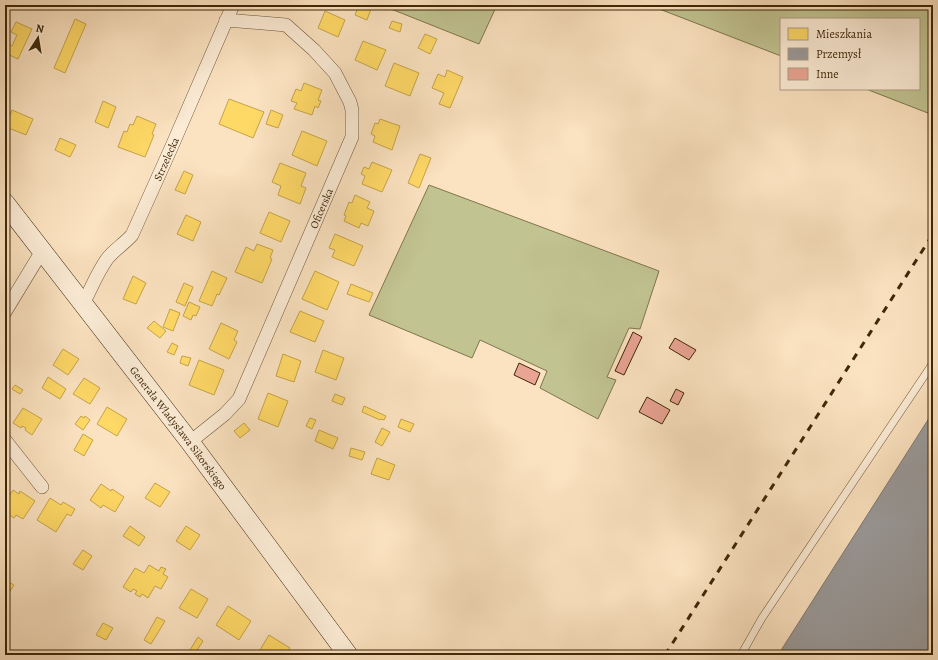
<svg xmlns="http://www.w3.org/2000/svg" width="938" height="660" font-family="Alegreya,serif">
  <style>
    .green { fill: #c1c391; stroke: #80754c }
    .homes { fill: #ffd966; stroke: #c5a44a }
    .industry { fill: #999; stroke: #7e776e }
    .building { fill: #eaa494; stroke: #3f2708 }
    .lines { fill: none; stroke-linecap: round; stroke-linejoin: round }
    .lane-casing { stroke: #6e5636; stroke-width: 8 }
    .street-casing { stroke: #6e5636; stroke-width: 14 }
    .secondary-casing { stroke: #3f2708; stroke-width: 20 }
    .lane { stroke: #fcecd6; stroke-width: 7 }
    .street { stroke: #fcecd6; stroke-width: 13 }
    .secondary { stroke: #fcecd6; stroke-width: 19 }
    .rail { stroke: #3f2708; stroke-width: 3; stroke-dasharray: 7 7; stroke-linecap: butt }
    .labels { text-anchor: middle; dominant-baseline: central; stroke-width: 4; stroke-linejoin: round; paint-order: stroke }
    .street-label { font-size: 11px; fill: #3f2708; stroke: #fcecd6 }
  </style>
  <rect width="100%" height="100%" fill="#fbe2c0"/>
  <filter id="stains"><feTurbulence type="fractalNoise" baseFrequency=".005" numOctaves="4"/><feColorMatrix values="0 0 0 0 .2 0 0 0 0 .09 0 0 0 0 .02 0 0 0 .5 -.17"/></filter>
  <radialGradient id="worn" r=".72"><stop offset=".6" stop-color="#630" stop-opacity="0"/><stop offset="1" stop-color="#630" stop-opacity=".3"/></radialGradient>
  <path class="green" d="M381 5H497L479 44Z
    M649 5H933V115L866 89H919V19H781V56Z
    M429 185 659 271 640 329 629 328 607 377 616 380 598 419 540 388 547 371 480 340 472 358 369 315Z"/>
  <path class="homes" d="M359 5 371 9 367 20 355 15Z
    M325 11 345 20 338 37 318 28Z
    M75 19 86 24 65 73 54 68Z
    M392 21 402 24 400 32 389 28Z
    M16 22 32 29 18 59 5 53V47L7 43 12 46 17 35 11 32Z
    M425 34 437 39 430 54 418 48Z
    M363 41 386 50 377 70 355 60Z
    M394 63 419 73 410 96 385 86Z
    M447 70 463 77 450 108 439 104 444 93 432 88 438 74 445 77Z
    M304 83 322 90 318 100 321 101 318 108 315 106 312 115 294 109 297 103 291 101 296 89 301 91Z
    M229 99 264 112 253 138 219 124Z
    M103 101 116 107 108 128 95 122Z
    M12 110 33 119 26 135 6 127Z
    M271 110 283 115 278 128 266 124Z
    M137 116 156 124 152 134 154 135 145 157 118 147 124 131 127 132 130 124 133 125Z
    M380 119 400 126 392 150 373 142 375 136 371 134 375 123 378 124Z
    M302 131 327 141 317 166 292 155Z
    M60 138 76 145 70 157 55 150Z
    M420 154 431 158 419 188 408 183Z
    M372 162 392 170 382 192 362 184 365 176 361 174 364 167 369 169Z
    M280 163 306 173 301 186 306 188 300 204 278 195 281 186 272 182Z
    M184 171 193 175 185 194 175 190Z
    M355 195 370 202 367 208 374 211 368 226 361 223 359 228 344 221 346 216 344 215 349 202 352 203Z
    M269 212 290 221 281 242 260 233Z
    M186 215 201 222 193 241 177 234Z
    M335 234 363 246 354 266 332 257 335 250 329 248Z
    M257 244 273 250 270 258 272 259 262 283 235 272 246 247 254 251Z
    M212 271 227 278 219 295 217 294 212 306 199 301Z
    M315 271 339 282 327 310 302 299Z
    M133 276 146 283 136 304 123 299Z
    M184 283 193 287 185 306 176 302Z
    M351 284 373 293 369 302 347 294Z
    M189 302 200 307 196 316 193 315 191 320 183 316Z
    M170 309 180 313 173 331 163 327Z
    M300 311 324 321 315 342 290 332Z
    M154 321 166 331 160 338 147 328Z
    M221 323 238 331 234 340 237 342 229 359 209 349Z
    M172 343 178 346 174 355 167 352Z
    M63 349 79 359 68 375 53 365Z
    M323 350 344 358 336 380 315 372Z
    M283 354 301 361 294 382 276 376Z
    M182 356 191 358 188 366 180 363Z
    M199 360 224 370 214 395 189 385Z
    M48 377 66 389 60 399 42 388Z
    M84 378 100 388 90 404 73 394Z
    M15 385 23 390 20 394 12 389Z
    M268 393 288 401 278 427 258 419Z
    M335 394 345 398 342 405 332 401Z
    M364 406 386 416 384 420 381 419 380 420 362 412Z
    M107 407 127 419 117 436 97 424Z
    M23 408 42 419 32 435 25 430 26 428 22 426 21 428 13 423Z
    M81 416 84 418 85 416 90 420 83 430 75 424Z
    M310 418 316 420 312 429 306 426Z
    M401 419 414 424 410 432 398 427Z
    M244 423 250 430 240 438 234 431Z
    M382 428 390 432 382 446 375 442Z
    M319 430 338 438 333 449 315 441Z
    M83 434 93 440 84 456 74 450Z
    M351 448 365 452 362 460 349 456Z
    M377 458 395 465 389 480 371 474Z
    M155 483 170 492 160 507 145 498Z
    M101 484 111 491 112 489 124 497 115 512 103 505 101 508 90 500Z
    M13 490 19 494 20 491 35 501 23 519 16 515 14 518 5 512V502Z
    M50 498 61 505 63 502 75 509 71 516 67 514 56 532 37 520Z
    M130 526 145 537 139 546 123 536Z
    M186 526 200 535 190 550 176 541Z
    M83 550 92 556 83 570 73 564Z
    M149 565 159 571 161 567 166 569 163 574 168 577 161 589 155 586 148 598 142 594 140 597 135 594 137 591 133 589 131 592 123 587 135 568 144 573Z
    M5 580 14 585 5 599Z
    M191 589 208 599 197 618 179 608Z
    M228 606 251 621 239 640 216 625Z
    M157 617 165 621 151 644 144 640Z
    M103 623 113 628 106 640 96 635Z
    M269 635 290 648 285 655H257Z
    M198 637 203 641 194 655H187Z"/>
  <path class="industry" d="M933 412V655H778Z"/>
  <path class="building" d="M633 332 642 337 624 375 615 371Z
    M675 338 696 350 689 360 669 348Z
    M519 363 540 373 535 385 514 375Z
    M676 389 684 393 678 405 670 401Z
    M647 397 670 410 662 424 639 412Z"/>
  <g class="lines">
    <defs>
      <path id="lane" d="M741 655 762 618 933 363"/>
      <g id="street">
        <path id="s1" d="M83 304C91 289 97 273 107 259 114 250 124 244 132 235L172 146 233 5"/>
        <path d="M5 312 42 251"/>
        <path d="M5 440 42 487"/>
        <path id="s2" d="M190 442 225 414 239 399 352 137V110L350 102 335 73 314 50 286 25 226 20"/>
      </g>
      <g id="secondary">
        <path id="s3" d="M5 203 190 442 348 655"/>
      </g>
    </defs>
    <use href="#lane" class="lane-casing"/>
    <use href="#street" class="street-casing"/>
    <use href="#secondary" class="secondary-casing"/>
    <use href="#lane" class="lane"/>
    <use href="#street" class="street"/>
    <use href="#secondary" class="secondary"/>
    <path class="rail" d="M665 655 933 234"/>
  </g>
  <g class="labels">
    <g class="street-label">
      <text stroke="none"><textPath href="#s1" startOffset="169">Strzelecka</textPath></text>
      <text stroke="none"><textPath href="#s2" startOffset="273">Oficerska</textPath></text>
      <text stroke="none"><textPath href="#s3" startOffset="284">Generała Władysława Sikorskiego</textPath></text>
    </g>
  </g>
  <rect width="938" height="660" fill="none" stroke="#fbe2c0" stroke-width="20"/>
  <rect x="6" y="6" width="926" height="648" fill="none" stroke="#3f2708" stroke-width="2"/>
  <rect x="10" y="10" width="918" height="640" fill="none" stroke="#3f2708"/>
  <rect x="780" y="18" width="140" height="72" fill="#fcecd6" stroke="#b09d84"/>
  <rect x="788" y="28" width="20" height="12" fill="#ffd966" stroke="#b09d84"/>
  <text x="816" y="38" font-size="12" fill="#3f2708">Mieszkania</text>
  <rect x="788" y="48" width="20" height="12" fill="#999999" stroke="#b09d84"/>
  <text x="816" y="58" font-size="12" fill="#3f2708">Przemysł</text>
  <rect x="788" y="68" width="20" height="12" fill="#eaa494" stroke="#b09d84"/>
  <text x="816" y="78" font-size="12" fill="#3f2708">Inne</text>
  <g transform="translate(38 38) rotate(12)" stroke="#fcecd6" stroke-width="3" paint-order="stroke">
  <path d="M0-3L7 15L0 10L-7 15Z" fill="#3f2708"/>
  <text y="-6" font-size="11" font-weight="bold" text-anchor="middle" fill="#3f2708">N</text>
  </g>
  <rect width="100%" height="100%" filter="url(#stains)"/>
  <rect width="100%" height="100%" fill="url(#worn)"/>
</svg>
